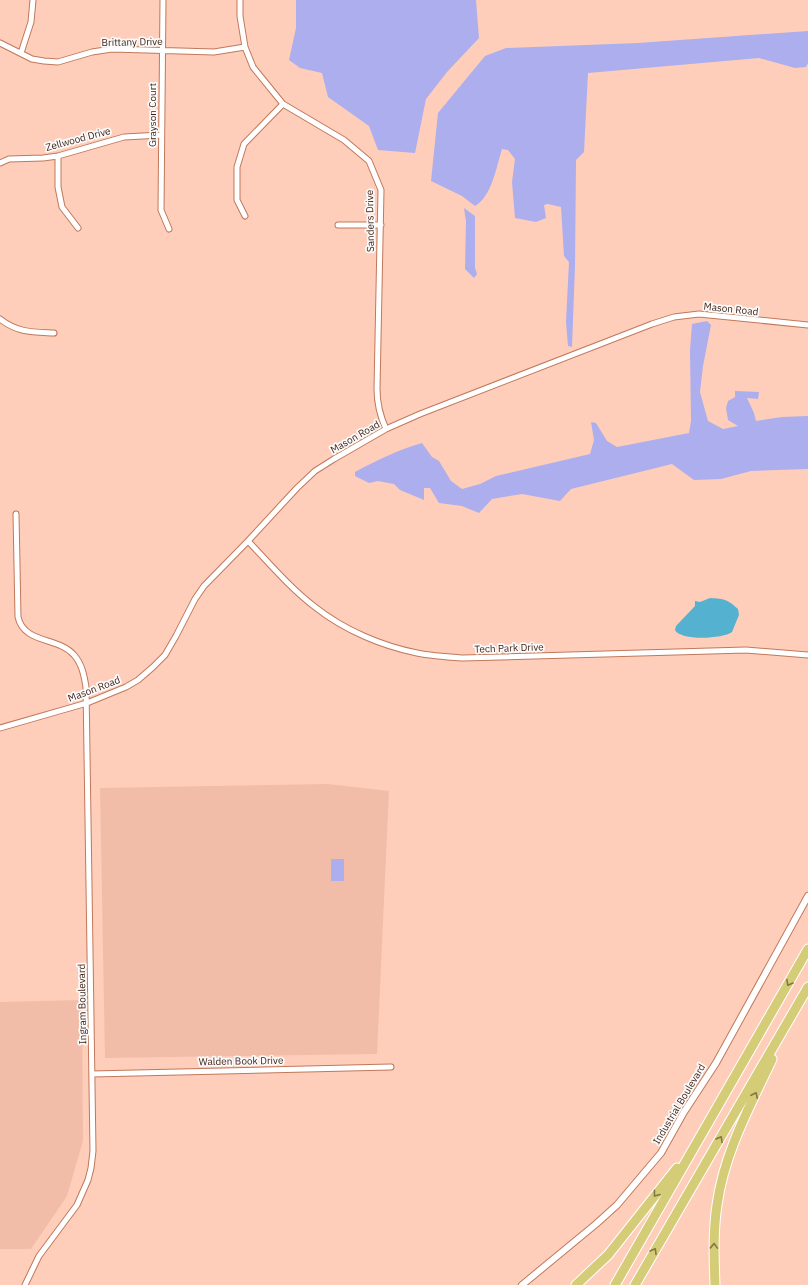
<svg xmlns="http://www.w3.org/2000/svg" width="808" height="1285" font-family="'IBM Plex Sans',sans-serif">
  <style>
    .built { fill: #f1bda9 }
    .green { fill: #acaeee }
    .water { fill: #54b1d0 }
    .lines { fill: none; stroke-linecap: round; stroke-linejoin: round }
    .minor-casing { stroke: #c1785a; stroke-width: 7 }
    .tertiary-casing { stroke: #c1785a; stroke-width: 8 }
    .motorway-casing { stroke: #fff; stroke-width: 11 }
    .minor { stroke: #fff; stroke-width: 5 }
    .tertiary { stroke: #fff; stroke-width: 6 }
    .motorway { stroke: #d5cc77; stroke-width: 9 }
    .oneway { stroke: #887544 }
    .labels { text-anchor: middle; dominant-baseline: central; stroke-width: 3.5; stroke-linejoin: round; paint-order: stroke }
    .street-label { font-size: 10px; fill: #3c1e12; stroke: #fbfbfb }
  </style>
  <rect width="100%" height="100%" fill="#feceba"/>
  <path class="built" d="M328 784 389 791 377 1054 105 1058 100 788Z
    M82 1000 83 1141 67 1196 31 1249H0V1002Z"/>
  <path class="green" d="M296 0H476L479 38 447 72 426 99 415 153 378 150 369 126 328 97 322 73 300 68 289 60 296 28Z
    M808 31V63L806 67 795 68 759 58 588 73 584 152 576 160 575 266 572 347 568 346 566 322 569 262 564 256 561 207 548 204 544 205 546 218 536 222 515 218 512 182 515 159 508 150 502 149C496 168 492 196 475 206L462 196 431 181 438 113 485 56 506 48 638 43Z
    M464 208 475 216V268L477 274 474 278 465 269 466 221Z
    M707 321 711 325 703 366 700 392 708 421 723 429 738 426 728 420 726 408 728 401 735 397V391L759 392 758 399 747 398 754 413 756 421 782 417 808 416V469L751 471 721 479 694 480 672 464 571 489 560 501 522 494 492 499 479 513 462 506 439 503 430 488H424V500L400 490 394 484 378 481 369 483 355 476V472C377 460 398 450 422 443L432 457 439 461 451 481 462 489 480 484 496 476 590 454 594 440 591 422 596 423 607 441 617 447 689 433 691 421 690 350 692 324Z
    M331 859H344V881H331Z"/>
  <path class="water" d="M710 598C725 599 727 599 738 609L739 615 732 632C723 639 680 641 675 630L676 626 695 606V601L700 602Z"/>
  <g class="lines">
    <defs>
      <path id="minor" d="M163 0 161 210 169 229
        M240 0V16L245 47 253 67 283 104 344 140 369 161 381 190 377 389C377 404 380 416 386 429
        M0 43 32 59 44 61 58 62 92 52 112 49 214 52 245 47
        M21 53 31 22 33 0
        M58 156V187L62 207 78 228
        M0 163 9 159 43 158 58 156 124 137 161 135
        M245 216 237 200V167L244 144 283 104
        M338 225H381
        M0 319C18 333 33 332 54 333
        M16 514 18 617C24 644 59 637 74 655 82 664 84 675 86 687L93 1151 91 1168 88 1180 77 1205 39 1256 25 1285
        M248 541C270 564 290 588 315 607 344 630 382 646 417 653 432 656 448 657 463 658L746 650 808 655
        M0 728 87 703 126 687 138 680 153 667 165 655 176 636 195 599 204 586 248 541 297 488 315 471 334 459 386 429 420 414 652 324 674 317 699 314 808 325
        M92 1074 391 1067"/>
      <path id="tertiary" d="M522 1285 596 1224 617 1205 661 1153 684 1112 716 1063 808 896"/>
      <path id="motorway" d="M576 1285 608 1255 677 1168
        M615 1285 808 949
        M635 1285 808 987
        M715 1285C714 1259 713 1231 717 1205 724 1153 750 1106 772 1059"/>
    </defs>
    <use href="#minor" class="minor-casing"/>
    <use href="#tertiary" class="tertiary-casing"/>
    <use href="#motorway" class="motorway-casing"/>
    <use href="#minor" class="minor"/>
    <use href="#tertiary" class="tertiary"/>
    <use href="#motorway" class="motorway"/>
  </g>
  <defs><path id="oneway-chevron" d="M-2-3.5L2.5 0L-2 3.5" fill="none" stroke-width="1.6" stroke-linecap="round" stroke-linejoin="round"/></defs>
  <g class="oneway">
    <use href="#oneway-chevron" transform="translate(789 983) rotate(120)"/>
    <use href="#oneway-chevron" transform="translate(755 1095) rotate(-65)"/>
    <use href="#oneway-chevron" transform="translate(720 1139) rotate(-60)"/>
    <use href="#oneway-chevron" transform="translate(656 1194) rotate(128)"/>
    <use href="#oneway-chevron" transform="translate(714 1246) rotate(-88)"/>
    <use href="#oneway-chevron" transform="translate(654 1251) rotate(-60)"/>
  </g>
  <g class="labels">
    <g class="street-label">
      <text transform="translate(132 42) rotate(-1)">Brittany Drive</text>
      <text transform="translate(152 115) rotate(-90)">Grayson Court</text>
      <text transform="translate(78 139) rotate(-15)">Zellwood Drive</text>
      <text transform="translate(370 221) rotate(-91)">Sanders Drive</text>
      <text transform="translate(731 309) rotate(6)">Mason Road</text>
      <text transform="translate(355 437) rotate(-30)">Mason Road</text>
      <text transform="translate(509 648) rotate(-2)">Tech Park Drive</text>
      <text transform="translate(94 689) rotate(-21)">Mason Road</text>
      <text transform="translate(82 1004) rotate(-91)">Ingram Boulevard</text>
      <text transform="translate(241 1061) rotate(-1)">Walden Book Drive</text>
      <text transform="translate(679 1104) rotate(-59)">Industrial Boulevard</text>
    </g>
  </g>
</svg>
